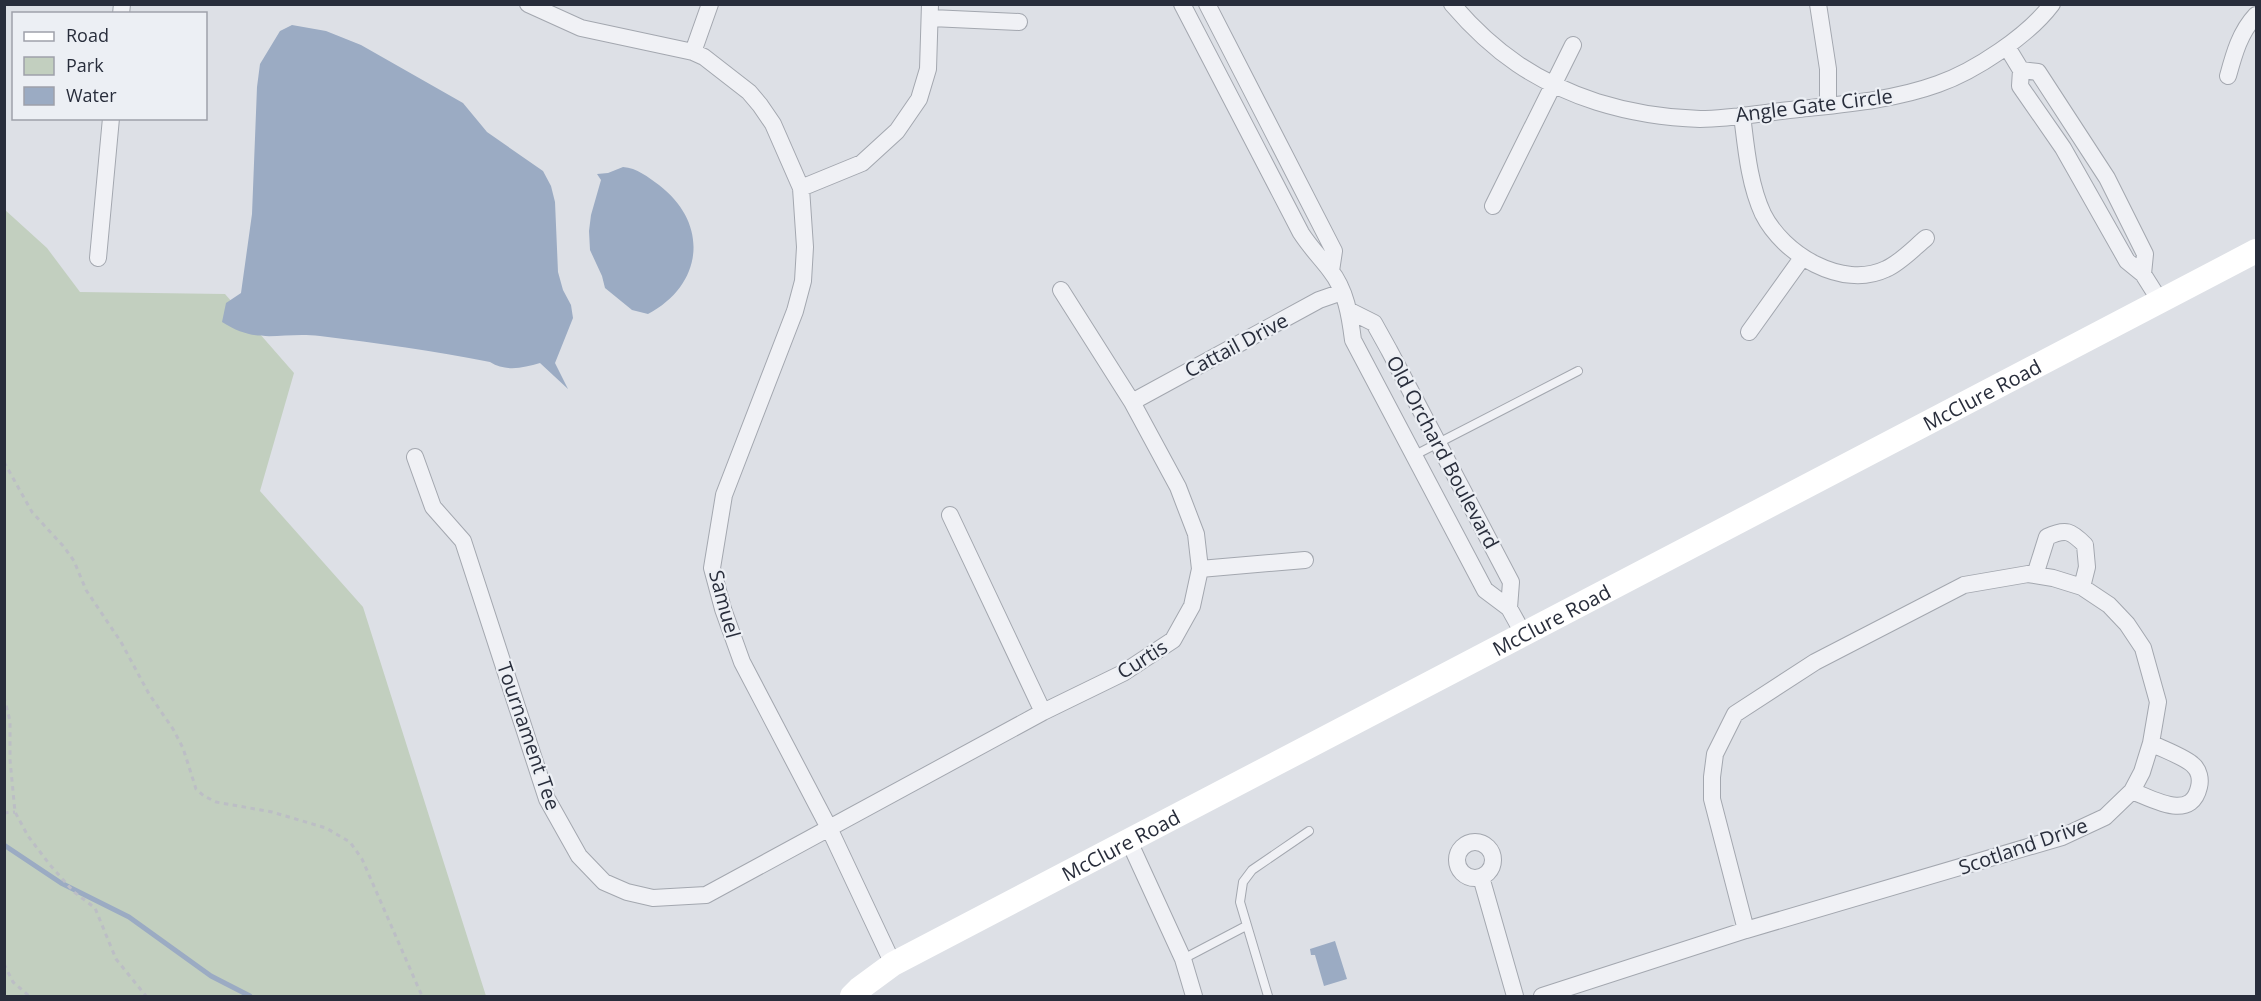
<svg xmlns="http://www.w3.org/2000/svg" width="2261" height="1001" font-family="'Open Sans',sans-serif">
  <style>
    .green { fill: #c2cfbf }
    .water { fill: #9babc3 }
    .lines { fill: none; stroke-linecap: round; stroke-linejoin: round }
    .stream { stroke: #9babc3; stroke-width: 5 }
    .lane-casing { stroke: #a3a7af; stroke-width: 10 }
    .street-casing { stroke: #a3a7af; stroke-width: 18 }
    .path { stroke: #bcbec5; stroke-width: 3; stroke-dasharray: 4.5 4.5; stroke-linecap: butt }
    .lane { stroke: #f0f1f5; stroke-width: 8 }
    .street { stroke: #f0f1f5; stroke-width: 16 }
    .secondary { stroke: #fff; stroke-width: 24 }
    .labels { text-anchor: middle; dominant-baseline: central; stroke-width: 4.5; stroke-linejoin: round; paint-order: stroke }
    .street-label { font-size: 20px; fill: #282d3b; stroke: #eceff4 }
  </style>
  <rect width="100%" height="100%" fill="#dde0e6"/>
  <path class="green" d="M4 209 47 248 80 292 225 294 294 373 260 491 363 607 486 996H5Z"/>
  <path class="water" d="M292 25 326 31 361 45 463 103 487 132 543 171 551 186 555 202 558 272 563 290 571 305 573 318 555 363 568 389 540 363C523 368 506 372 490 362 434 351 378 343 320 336 281 331 259 346 222 322L226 303 241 293 252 214 257 87 260 64 280 31Z
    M623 167C637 168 648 177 659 185 710 224 703 285 648 314L632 310 605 288 602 276 590 250 589 231 591 215 601 180 597 174 608 173Z
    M1335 941 1347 979 1324 986 1315 955H1311L1310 949Z"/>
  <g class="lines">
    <path class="stream" d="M4 845 61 883 129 917 211 976 250 996"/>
    <defs>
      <path id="lane" d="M1415 455 1578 371
        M1183 959 1246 926
        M1268 996 1240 902 1243 882 1252 870 1309 831"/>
      <path id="street" d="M528 4 581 28 693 52 704 57 749 92 760 105 773 124 801 188 805 247 803 281 795 311 724 495 712 568 723 609 742 662 829 828 893 964
        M1182 4 1301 233C1310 247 1320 257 1330 270 1346 290 1350 316 1353 340L1485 590 1509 608 1524 635
        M1207 4 1334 251 1331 271
        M1452 4C1494 53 1536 82 1597 102 1629 112 1666 118 1700 119 1732 119 1767 112 1799 109 1845 104 1894 100 1938 84 1975 71 2028 36 2052 4
        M1818 4 1828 69V106
        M121 14 122 4
        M931 18 1019 22
        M2007 47 2021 70 2020 86 2063 148 2127 261 2143 274 2160 301
        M693 52 710 4
        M2021 70 2038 72 2107 178 2145 254 2143 274
        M2228 76C2234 54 2240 32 2256 15
        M1742 115C1746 147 1749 184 1763 214 1783 254 1842 290 1886 269 1900 263 1914 248 1926 238
        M801 188 862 163 897 131 919 99 928 69 930 4
        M1493 206 1573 45
        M98 258 111 118
        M1350 311 1374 323 1389 350 1511 582 1509 608
        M1749 332 1802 258
        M1132 402 1319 300 1342 292
        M415 457 433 507 463 541 547 799 579 856 604 882 627 892 653 898 706 895 1043 712 1123 673 1173 640 1192 606 1200 569 1196 534 1178 487 1132 402 1061 290
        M950 515 1043 712
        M1200 569 1305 560
        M2028 574 2053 578 2082 587 2109 605 2127 624 2143 648 2158 702 2151 743 2142 772 2132 791 2105 817 2062 837 1746 930 1712 799V777L1715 754 1735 714 1815 662 1964 585Z
        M2035 575 2047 537C2066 528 2071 531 2085 545L2087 567 2082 587
        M2132 791C2153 799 2191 822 2199 787 2201 779 2199 770 2193 765 2185 757 2162 749 2151 743
        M1128 839 1183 959 1194 996
        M1457 860a18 18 0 1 1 36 0a18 18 0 1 1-36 0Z
        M1481 877 1515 996
        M1542 996 1746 930"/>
    </defs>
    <use href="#lane" class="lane-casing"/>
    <use href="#street" class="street-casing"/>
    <path class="path" d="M4 462 32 512 64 547 74 561 86 590 121 642 149 694 173 729 183 748 196 789 204 796 216 802 272 812 326 828 350 842 362 859 422 996
      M4 697 10 721V760L15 812 28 836 50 865 74 892 95 908 116 959 146 996
      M4 813 15 812
      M4 964 13 982 29 996"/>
    <use href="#lane" class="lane"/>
    <use href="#street" class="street"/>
    <path class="secondary" id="s1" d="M852 996 859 989 893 964 2256 251"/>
  </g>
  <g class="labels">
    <g class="street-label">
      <text transform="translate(1814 105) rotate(-7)">Angle Gate Circle</text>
      <text transform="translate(1236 345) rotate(-28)">Cattail Drive</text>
      <text stroke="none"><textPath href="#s1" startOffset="1281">McClure Road</textPath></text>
      <text transform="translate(1443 452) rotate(62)">Old Orchard Boulevard</text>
      <text transform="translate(725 604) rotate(75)">Samuel</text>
      <text stroke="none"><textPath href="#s1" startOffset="795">McClure Road</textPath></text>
      <text transform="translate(1142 659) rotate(-32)">Curtis</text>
      <text transform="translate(529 736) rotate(71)">Tournament Tee</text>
      <text stroke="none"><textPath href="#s1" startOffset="309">McClure Road</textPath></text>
      <text transform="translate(2023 846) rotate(-19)">Scotland Drive</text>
    </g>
  </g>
  <rect width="2261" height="1001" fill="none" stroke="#282d3b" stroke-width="12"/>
  <rect x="12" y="12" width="195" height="108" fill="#eceff4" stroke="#9ea1aa" stroke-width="1.5"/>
  <rect x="24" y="32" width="30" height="9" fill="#ffffff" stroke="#9ea1aa" stroke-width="1.5"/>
  <text x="66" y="42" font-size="18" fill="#282d3b">Road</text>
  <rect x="24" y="57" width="30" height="18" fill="#c2cfbf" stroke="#9ea1aa" stroke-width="1.5"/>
  <text x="66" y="72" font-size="18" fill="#282d3b">Park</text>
  <rect x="24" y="87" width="30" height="18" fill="#9babc3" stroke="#9ea1aa" stroke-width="1.5"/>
  <text x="66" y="102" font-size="18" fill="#282d3b">Water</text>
</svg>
